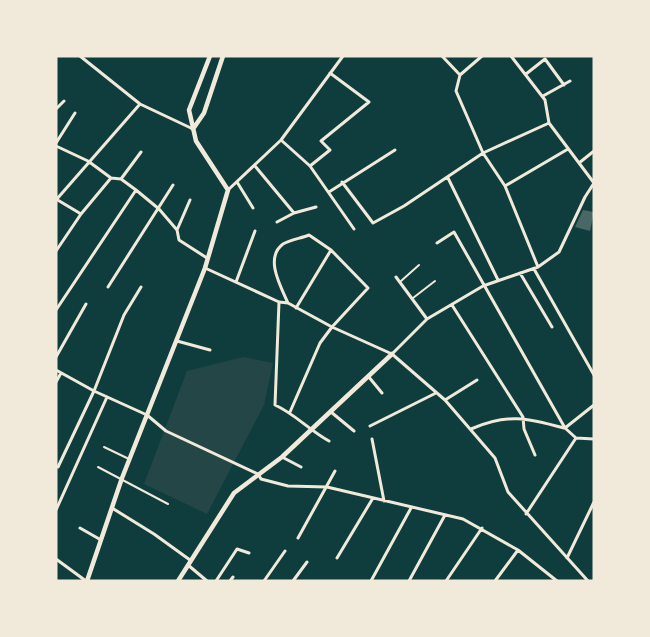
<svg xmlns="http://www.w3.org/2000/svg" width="650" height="637" font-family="'Archivo Narrow',sans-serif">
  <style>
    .green { fill: #244646 }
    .building { fill: #486865 }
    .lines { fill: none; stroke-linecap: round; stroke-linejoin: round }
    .service { stroke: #f1e9da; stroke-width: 2 }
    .minor { stroke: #f1e9da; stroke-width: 3 }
    .secondary { stroke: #f1e9da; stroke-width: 4.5 }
  </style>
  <rect width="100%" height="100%" fill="#0f3d3e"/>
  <path class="green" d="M243 357 273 363 264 405 207 514 144 484 187 371Z"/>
  <path class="building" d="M583 210 594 212 590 231 575 227Z"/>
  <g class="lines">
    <path class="service" d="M401 281 419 265
      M413 298 435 281
      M104 447 129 459
      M98 467 168 504"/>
    <path class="minor" d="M80 56 140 104 193 129
      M442 56 460 75
      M511 56 545 100 549 123 594 183
      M526 74 545 59 564 85
      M460 75 456 91 483 153 505 186 538 267
      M460 75 482 56
      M543 96 570 81
      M56 109 64 101
      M281 140 310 166 354 229
      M56 143 75 113
      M56 146 88 161 111 178 121 179 136 190 159 209 177 230 179 240 207 258
      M579 163 594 151
      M255 166 294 213
      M310 166 330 150 321 141 369 102 330 73
      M448 178 498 280
      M121 179 141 152
      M237 182 253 208
      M342 182 373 223 404 206 483 153 549 123
      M505 186 568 149
      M228 190 281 140 343 56
      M329 192 395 150
      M56 199 81 214
      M56 200 140 104
      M277 222 294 213 316 207
      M177 230 190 200
      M437 243 454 232 565 428 576 438 526 514
      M56 251 81 214 111 178
      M205 268 279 302 288 303 332 327 392 354 445 400 495 458 508 492 588 581
      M534 269 594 375
      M520 273 552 327
      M396 277 427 319
      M236 282 255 231
      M108 287 173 185
      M279 302 275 405C295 414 309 430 329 441
      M288 303C281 287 264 258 283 244 290 240 302 238 309 235L331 250 368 288 332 327 320 343 290 412
      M452 305 523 417 524 429 535 455
      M296 308 331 250
      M56 310 136 190
      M177 341 210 350
      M392 354 427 319 483 286 538 267 559 252 585 197 594 183
      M56 357 86 304
      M56 370 94 391 147 415 166 431 258 474 261 479 288 486 327 487 463 519 518 550 557 581
      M368 376 382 393
      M56 382 61 373
      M445 400 477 380
      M331 412 354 431
      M370 426 436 393
      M565 428 594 405
      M471 429C508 413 527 418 564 428
      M576 438 594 439
      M372 439 384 501
      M282 457 301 467
      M56 466 58 467 94 391 124 315 141 287
      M112 508 154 534 190 560
      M56 510 107 397
      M80 528 101 540
      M298 538 335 471
      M337 558 373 498
      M567 558 594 502
      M56 559 86 581
      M188 565 207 581
      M216 581 237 549 249 553
      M230 581 233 577
      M264 581 285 551
      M293 581 307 562
      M371 581 411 508
      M409 581 445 515
      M446 581 482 528
      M495 581 518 550"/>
    <path class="secondary" d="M193 129 204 113 223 56
      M87 581 122 478 205 268 228 190 196 141 189 110 210 56
      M178 581 234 493 282 457 392 354"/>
  </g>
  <rect width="650" height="637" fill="none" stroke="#f1e9da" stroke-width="115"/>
</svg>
